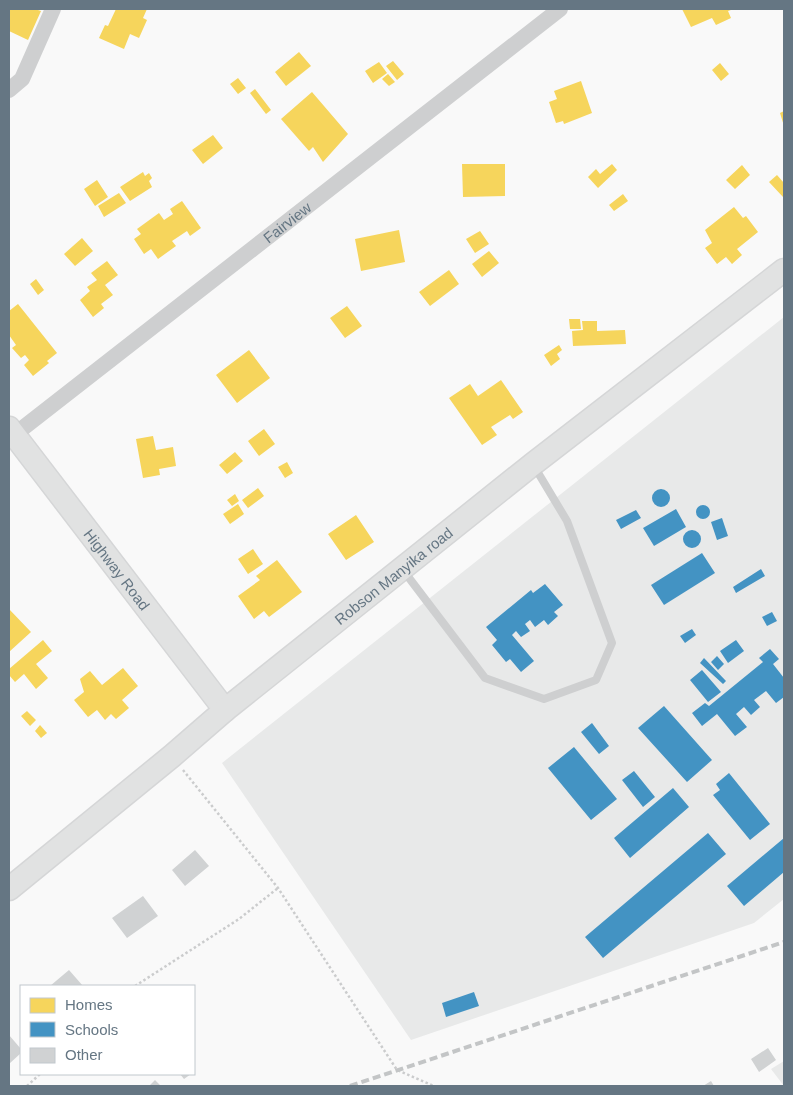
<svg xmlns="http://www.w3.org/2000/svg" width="793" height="1095" font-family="Arial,sans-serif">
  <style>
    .built { fill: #e8e9e9 }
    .homes { fill: #f6d55c }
    .schools { fill: #4393c3 }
    .building { fill: #d0d2d3 }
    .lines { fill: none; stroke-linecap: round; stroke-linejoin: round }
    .secondary-casing { stroke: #d5d6d7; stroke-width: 25 }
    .path { stroke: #cbcccd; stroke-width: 2.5; stroke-dasharray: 2.5 2.5; stroke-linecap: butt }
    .lane { stroke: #cecfd0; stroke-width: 8 }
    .street { stroke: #cecfd0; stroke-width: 16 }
    .secondary { stroke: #e1e2e2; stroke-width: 22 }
    .rail { stroke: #c3c5c6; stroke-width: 4; stroke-dasharray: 8 4; stroke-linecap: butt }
    .labels { text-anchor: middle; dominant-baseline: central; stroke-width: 5; stroke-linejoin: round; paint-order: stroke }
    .street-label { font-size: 15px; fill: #657683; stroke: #fff }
  </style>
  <rect width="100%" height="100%" fill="#f9f9f9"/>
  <path class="built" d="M784 317V899L754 923 411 1040 222 763Z
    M784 1061V1086L771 1069Z"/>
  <path class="homes" d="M9 9H35L41 11 28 40 9 31Z
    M116 9H147L143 18 147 20 139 38 130 34 124 49 99 38 105 25 108 26Z
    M682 9H734L728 11 731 18 716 25 712 18 691 27Z
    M299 52 311 66 286 86 275 72Z
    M393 61 404 74 397 80 386 66Z
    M379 62 387 73 373 83 365 71Z
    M720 63 729 74 721 81 712 70Z
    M388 74 395 82 389 86 382 79Z
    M238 78 246 88 238 94 230 84Z
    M581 81 592 113 564 124 563 121 556 123 549 102 557 99 554 91Z
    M255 89 271 110 266 114 250 93Z
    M312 92 348 134 323 162 313 147 309 151 281 119Z
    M784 111V126L780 113Z
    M213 135 223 148 203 164 192 150Z
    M462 164H505V196L463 197Z
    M612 164 617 170 598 188 588 177 596 169 600 174Z
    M742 165 750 175 735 189 726 180Z
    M143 172 145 176 149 173 152 178 149 181 152 187 130 201 120 187Z
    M777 175 784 183 783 197 769 182Z
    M97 180 108 197 95 206 84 189Z
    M119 193 126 203 104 217 98 206Z
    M623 194 628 201 614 211 609 205Z
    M182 201 201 228 190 236 187 231 172 241 176 246 158 259 151 249 144 254 134 239 141 234 137 229 159 213 164 220 173 214 170 209Z
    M734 207 743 218 746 216 758 232 737 249 742 255 732 264 726 257 717 264 705 248 712 243 705 230Z
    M399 230 405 262 361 271 355 239Z
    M480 231 489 244 475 253 466 239Z
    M82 238 93 251 75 266 64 254Z
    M489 251 499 263 482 277 472 264Z
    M107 261 118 275 105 285 113 295 101 304 104 308 93 317 80 300 90 291 87 287 97 280 91 273Z
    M449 270 459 284 430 306 419 292Z
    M36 279 44 290 38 295 30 284Z
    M18 304 57 353 47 361 49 363 33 376 24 365 29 360 25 355 21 358 12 348 16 345 9 335V311Z
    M347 306 362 326 345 338 330 318Z
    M569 319H580L581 329H570Z
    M582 321H597V331L625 330 626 344 573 346 572 331 583 330Z
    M559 345 562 350 557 354 560 359 551 366 544 355Z
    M249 350 270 378 237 403 216 375Z
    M501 380 523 412 513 419 510 415 491 427 497 435 482 445 449 398 470 384 478 396Z
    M264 429 275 444 259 456 248 441Z
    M153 436 156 450 173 447 176 466 159 469 160 475 143 478 136 439Z
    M235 452 243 461 227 474 219 465Z
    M287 462 293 473 285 478 278 467Z
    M258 488 264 496 248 508 242 500Z
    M235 494 239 501 232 506 227 500Z
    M238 504 244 514 230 524 223 514Z
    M356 515 374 542 346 560 328 534Z
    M253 549 263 564 248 574 238 559Z
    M277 560 302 592 269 617 264 611 254 619 238 596 260 580 256 576Z
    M9 609 31 632 9 652Z
    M43 640 52 651 36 664 48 678 36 689 24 674 15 682 9 675V669Z
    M123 668 138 686 122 700 129 708 116 719 111 714 105 720 97 710 88 717 74 700 84 692 80 679 90 671 102 685Z
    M27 711 36 720 30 726 21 716Z
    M40 725 47 733 41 738 35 731Z"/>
  <path class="schools" d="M652 498a9 9 0 1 1 18 0a9 9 0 1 1-18 0Z
    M696 512a7 7 0 1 1 14 0a7 7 0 1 1-14 0Z
    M676 509 686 527 654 546 643 528Z
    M636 510 641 518 621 529 616 520Z
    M722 518 728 536 717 540 711 522Z
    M683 539a9 9 0 1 1 18 0a9 9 0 1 1-18 0Z
    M702 553 715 573 664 605 651 585Z
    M761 569 765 576 736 593 733 587Z
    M545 584 563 605 554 612 558 616 548 625 544 620 535 627 530 620 525 624 530 631 521 637 516 631 512 635 534 661 521 672 510 659 506 662 492 645 497 640 486 627 531 590 533 593Z
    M772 612 777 621 767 626 762 617Z
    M692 629 696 635 685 643 680 636Z
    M736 640 744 651 728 663 720 651Z
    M770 649 779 659 773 664 784 678V697L776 703 766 691 754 700 760 707 751 715 744 707 736 714 747 727 735 736 717 714 702 726 692 713 705 703 709 706 763 662 759 658Z
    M717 656 724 664 718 670 711 662Z
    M704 658 726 681 723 684 700 663Z
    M702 670 721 692 708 702 690 680Z
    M664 706 712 760 687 782 638 728Z
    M592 723 609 746 599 754 581 732Z
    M574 747 617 799 591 820 548 768Z
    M634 771 655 797 643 807 622 780Z
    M729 773 770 824 750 840 713 795 720 790 716 784Z
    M673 788 689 807 630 858 614 838Z
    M708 833 726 854 603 958 585 937Z
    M784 838V872L744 906 727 886Z
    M474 992 479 1006 446 1017 442 1003Z"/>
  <path class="building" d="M195 850 209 866 185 886 172 870Z
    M143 896 158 916 127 938 112 918Z
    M69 970 83 986H50Z
    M9 1035 21 1049V1053L9 1064Z
    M768 1048 776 1060 759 1072 751 1059Z
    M180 1074H191L184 1079Z
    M155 1080 161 1086H149Z
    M711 1081 714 1086H703Z"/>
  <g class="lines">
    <defs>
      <g id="secondary">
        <path id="s2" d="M9 428 225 710"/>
        <path id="s3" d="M9 889 172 756 225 710 533 464 784 270"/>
      </g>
    </defs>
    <use href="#secondary" class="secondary-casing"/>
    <path class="path" d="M183 770 278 888 397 1070 434 1086
      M135 986 239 919 278 888
      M27 1086 40 1074"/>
    <path class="lane" d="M403 570 485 678 544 699 596 680 612 643 567 521 534 466"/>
    <g class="street">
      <path d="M9 90 22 79 53 9"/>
      <path id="s1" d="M14 435 560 9"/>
    </g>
    <use href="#secondary" class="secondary"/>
    <path class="rail" d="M350 1086 784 942"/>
  </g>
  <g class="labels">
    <g class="street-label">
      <text stroke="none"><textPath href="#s1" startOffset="346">Fairview</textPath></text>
      <text stroke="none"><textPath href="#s2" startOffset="178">Highway Road</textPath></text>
      <text stroke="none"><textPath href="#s3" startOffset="496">Robson Manyika road</textPath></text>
    </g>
  </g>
  <rect width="793" height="1095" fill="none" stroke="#657683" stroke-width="20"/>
  <rect x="20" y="985" width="175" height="90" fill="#ffffff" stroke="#c1c8cd"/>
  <rect x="30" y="998" width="25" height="15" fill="#f6d55c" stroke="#c1c8cd"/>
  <text x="65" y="1010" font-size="15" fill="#657683">Homes</text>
  <rect x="30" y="1022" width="25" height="15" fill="#4393c3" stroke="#c1c8cd"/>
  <text x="65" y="1035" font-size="15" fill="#657683">Schools</text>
  <rect x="30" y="1048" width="25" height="15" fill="#d0d2d3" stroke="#c1c8cd"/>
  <text x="65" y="1060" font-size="15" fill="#657683">Other</text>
</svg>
